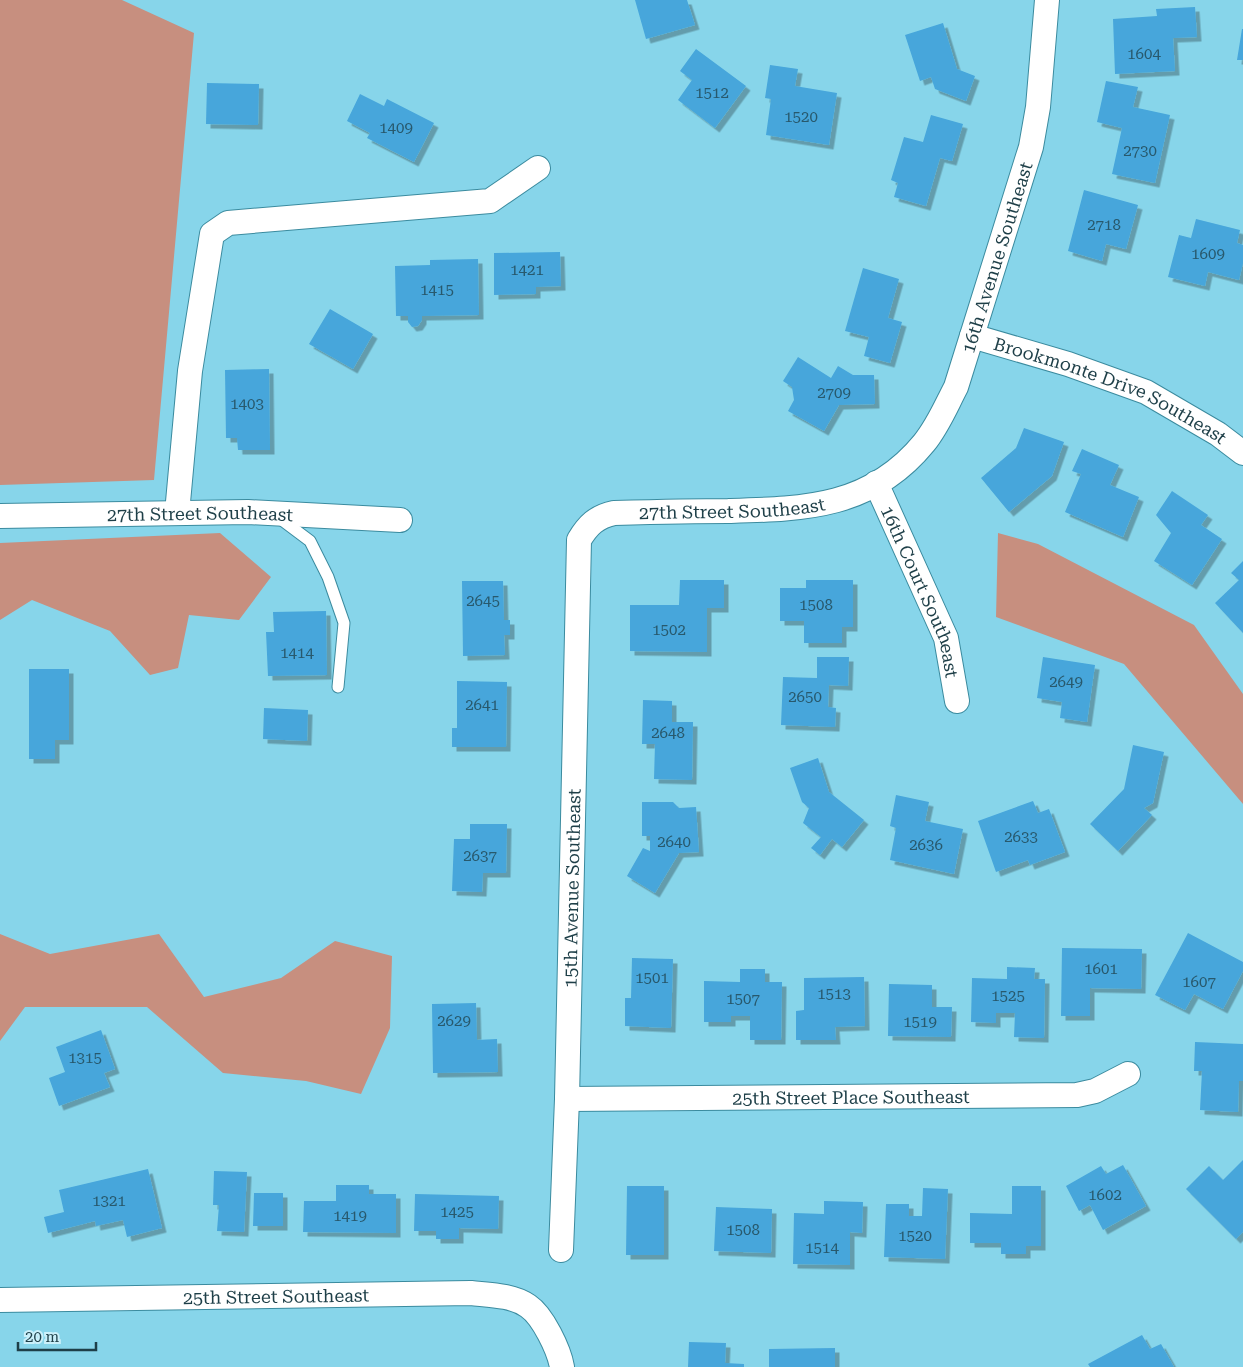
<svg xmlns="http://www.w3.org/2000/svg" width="1243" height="1367" font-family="'Roboto Serif',serif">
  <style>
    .green { fill: #c78f7f }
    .building { fill: #46a6db; filter: url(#shadow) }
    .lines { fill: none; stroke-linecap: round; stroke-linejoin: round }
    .lane-casing { stroke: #3b8b9f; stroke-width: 13 }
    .street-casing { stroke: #3b8b9f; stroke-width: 26 }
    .lane { stroke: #fff; stroke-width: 11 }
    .street { stroke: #fff; stroke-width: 24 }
    .labels { text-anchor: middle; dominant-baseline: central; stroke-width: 5; stroke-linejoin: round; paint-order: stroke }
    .number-label { font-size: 15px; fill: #28596d }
    .street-label { font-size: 18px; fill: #1e3f48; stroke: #caf0fa }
  </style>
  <defs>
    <filter id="shadow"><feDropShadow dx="4.5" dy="4.5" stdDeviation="0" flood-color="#0004"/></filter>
  </defs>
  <rect width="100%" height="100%" fill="#87d5ea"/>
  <path class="green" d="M0 0H122L194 33 154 480 0 485Z
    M220 533 271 577 239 620 189 615 178 668 150 675 110 631 32 600 0 620V543Z
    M998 533 1038 544 1194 625 1243 694V804L1124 664 996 617Z
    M0 934 50 954 159 934 204 997 281 978 335 941 392 956 390 1028 361 1094 306 1081 223 1073 147 1007H25L0 1041Z"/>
  <path class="building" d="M635 0H687L695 25 646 39Z
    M1195 7 1197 37 1173 38 1175 71 1115 74 1113 19 1157 16 1156 9Z
    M943 23 957 69 975 76 966 101 935 89 931 77 920 81 905 35Z
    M1242 29H1243V60H1237Z
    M696 49 746 86 715 128 678 100 692 80 680 71Z
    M770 65 798 69 795 86 837 93 829 145 766 135 771 99 765 98Z
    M1106 81 1138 87 1133 107 1170 115 1155 183 1112 174 1122 128 1097 122Z
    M207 83 259 84 258 125 206 124Z
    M360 94 384 106 387 99 434 123 414 162 367 138 370 133 347 121Z
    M931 115 963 124 952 161 940 158 926 206 894 197 898 183 891 180 904 137 923 142Z
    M1084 190 1138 205 1126 249 1106 244 1102 261 1068 251Z
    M1196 219 1240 230 1237 243 1243 245V263L1239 280 1208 272 1205 286 1168 277 1179 235 1191 238Z
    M560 252 561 286 536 287V294L494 295V253Z
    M478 259 479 315 422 316V320L418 326 412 327 408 322V316H396L395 266 430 265V260Z
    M863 268 899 279 888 318 902 322 890 363 864 356 869 337 845 331Z
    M330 309 373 334 353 369 309 344Z
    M798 357 831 378 838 366 853 375H874L875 404 839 405 824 431 788 411 794 400 792 387 783 381Z
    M269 369 270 450H238L237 438H226L225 370Z
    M1024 428 1064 442 1052 476 1009 512 981 478 1016 448Z
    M1082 449 1119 465 1110 485 1139 497 1123 537 1065 512 1081 474 1072 471Z
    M1172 491 1208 515 1201 525 1222 539 1192 585 1154 561 1171 533 1156 515Z
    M1243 561V633L1215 603 1239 580 1231 573Z
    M680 580H724V608H707V652L630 651V605H679Z
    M806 580H853V627H842V643H804V621H780V588H806Z
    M462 581H503L504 620H510V635H504L505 655 463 656Z
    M326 611 327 675 268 676 266 632H274L273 612Z
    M817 657H849L848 686 829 685 828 707 836 708 835 727 781 725 783 677 817 678Z
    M1043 657 1095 665 1087 722 1060 718 1062 702 1037 698Z
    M29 669H69V740H55V759H29Z
    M457 681 507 682 506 747H452V728H457Z
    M643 700 672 701V722H693L692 780 654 779 655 744H642Z
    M264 708 308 710 307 741 263 739Z
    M1133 745 1164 752 1153 803 1144 808 1152 815 1118 851 1090 824 1124 789Z
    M818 758 829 792 864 820 842 847 832 839 820 855 811 848 821 837 803 823 809 808 802 802 790 768Z
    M896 795 929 802 925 821 963 829 954 874 890 860 896 828 890 826Z
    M1033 801 1038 813 1049 809 1065 852 1030 865 1028 860 996 872 978 821Z
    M642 802H673L679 808 696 807 699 852 679 853 655 893 627 876 643 848 650 851V836H642Z
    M470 824H507L506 873H483L482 892 452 891 454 839H470Z
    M1188 933 1243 962V971L1223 1009 1194 994 1185 1010 1155 995Z
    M1062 948 1142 949 1141 989 1090 988V1016H1061Z
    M632 958 673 959 671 1028 625 1026V998H631Z
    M1007 967 1035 968 1034 979H1045L1044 1038 1014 1037 1015 1013H996V1023L971 1022 972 978 1007 979Z
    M740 969H765V982H782L781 1040H750V1016H731V1022H704V981L740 982Z
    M864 977 865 1026 835 1027 836 1040H796V1011L804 1010V978Z
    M889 984 932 985V1007H952L951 1037 888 1036Z
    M476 1003 477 1040 497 1039 498 1072 433 1073 432 1004Z
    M101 1030 115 1069 104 1073 110 1087 59 1106 49 1078 65 1072 56 1047Z
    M1195 1042 1243 1044V1081H1239L1238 1112 1200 1110 1202 1071H1194Z
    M1243 1160V1232L1236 1239 1186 1189 1209 1166 1223 1180Z
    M1123 1165 1146 1206 1103 1230 1090 1205 1079 1211 1066 1186 1101 1166 1106 1174Z
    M148 1169 162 1228 127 1237 123 1220 96 1226 95 1221 48 1233 44 1217 64 1212 59 1190Z
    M214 1171 247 1172 244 1232 217 1231 219 1205H213Z
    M336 1185H369V1194H396V1233L303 1232 304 1201H336Z
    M627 1186H664V1255H626Z
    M1012 1186H1041V1246H1026V1254H1001V1243H970V1213L1012 1214Z
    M923 1188 948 1189 945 1259 884 1257 886 1204H909V1216H922Z
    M254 1193H283V1226H253Z
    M415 1194 499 1196 498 1229 459 1228V1239H436V1231H414Z
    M824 1201 863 1202 862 1233 850 1232V1265L793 1264 794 1213 824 1214Z
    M716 1207 772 1209 771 1253 714 1251Z
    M1142 1335 1150 1349 1161 1344 1174 1367H1090L1088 1364Z
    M689 1342 726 1343 725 1363 744 1364V1367H688Z
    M835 1348V1367H769V1349Z"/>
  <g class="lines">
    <defs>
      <path id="lane" d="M278 517 310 541 328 577 344 623 338 687"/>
      <g id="street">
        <path id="s1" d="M972 336 1068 364 1146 392 1218 434 1243 453"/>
        <path id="s2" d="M876 483 946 638 957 701"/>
        <path d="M177 513 190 371 212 234 228 223 490 201 538 168"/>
        <path id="s3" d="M0 516 248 512 400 520"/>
        <path id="s4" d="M567 1099 1077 1095 1095 1091 1128 1074"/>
        <path id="s5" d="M561 1250 567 1099 579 540C588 525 596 517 614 513 652 512 690 511 728 511 804 509 871 508 924 443 938 426 946 406 956 387L1031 147 1038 107 1047 0"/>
        <path id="s6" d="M0 1300 471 1293C489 1295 512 1295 528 1306 543 1316 559 1350 562 1367"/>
      </g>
    </defs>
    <use href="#lane" class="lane-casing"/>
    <use href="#street" class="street-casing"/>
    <use href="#lane" class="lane"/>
    <use href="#street" class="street"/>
  </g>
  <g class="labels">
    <g class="number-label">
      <text x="1144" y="54">1604</text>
      <text x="712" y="93">1512</text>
      <text x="801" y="117">1520</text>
      <text x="396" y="128">1409</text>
      <text x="1140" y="151">2730</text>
      <text x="1104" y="225">2718</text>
      <text x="1208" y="254">1609</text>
      <text x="527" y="270">1421</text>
      <text x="437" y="290">1415</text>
      <text x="834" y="393">2709</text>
      <text x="247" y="404">1403</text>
      <text x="483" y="601">2645</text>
      <text x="816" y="605">1508</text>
      <text x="669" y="630">1502</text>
      <text x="297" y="653">1414</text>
      <text x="1066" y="682">2649</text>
      <text x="805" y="697">2650</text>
      <text x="482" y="705">2641</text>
      <text x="668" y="733">2648</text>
      <text x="1021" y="837">2633</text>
      <text x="674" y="842">2640</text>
      <text x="926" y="845">2636</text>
      <text x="480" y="856">2637</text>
      <text x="1101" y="969">1601</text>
      <text x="652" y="978">1501</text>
      <text x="1199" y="982">1607</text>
      <text x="834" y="994">1513</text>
      <text x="1008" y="996">1525</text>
      <text x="743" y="999">1507</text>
      <text x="454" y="1021">2629</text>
      <text x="920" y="1022">1519</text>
      <text x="85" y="1058">1315</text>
      <text x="1105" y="1195">1602</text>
      <text x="109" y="1201">1321</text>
      <text x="457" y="1212">1425</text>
      <text x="350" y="1216">1419</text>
      <text x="743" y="1230">1508</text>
      <text x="915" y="1236">1520</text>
      <text x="822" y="1248">1514</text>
    </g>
    <g class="street-label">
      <text stroke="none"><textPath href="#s5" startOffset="1286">16th Avenue Southeast</textPath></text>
      <text stroke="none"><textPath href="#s1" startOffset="149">Brookmonte Drive Southeast</textPath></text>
      <text stroke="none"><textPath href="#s5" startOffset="874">27th Street Southeast</textPath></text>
      <text stroke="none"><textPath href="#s3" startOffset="200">27th Street Southeast</textPath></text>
      <text stroke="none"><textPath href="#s2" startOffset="118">16th Court Southeast</textPath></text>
      <text stroke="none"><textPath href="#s5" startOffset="362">15th Avenue Southeast</textPath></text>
      <text stroke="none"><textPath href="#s4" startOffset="284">25th Street Place Southeast</textPath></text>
      <text stroke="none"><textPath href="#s6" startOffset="276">25th Street Southeast</textPath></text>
    </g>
  </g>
  <path d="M18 1342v8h78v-8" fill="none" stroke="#1e3f48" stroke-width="2.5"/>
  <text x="25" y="1342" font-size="15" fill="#1e3f48" stroke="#caf0fa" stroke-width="4" paint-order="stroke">20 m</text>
</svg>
